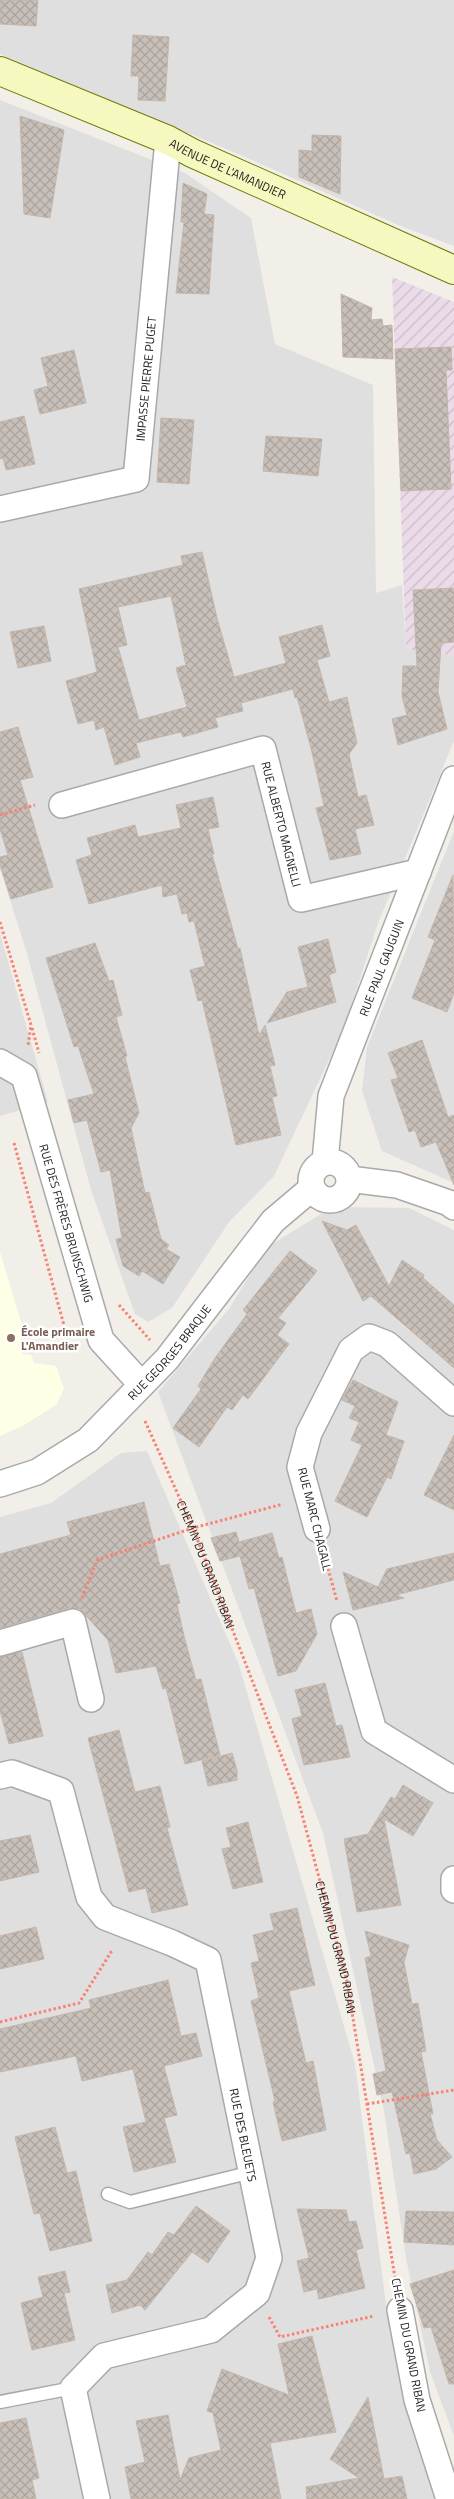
<svg xmlns="http://www.w3.org/2000/svg" width="454" height="2499" font-family="'Titillium Web',sans-serif">
  <style>
    .residential { fill: #e0dfdf }
    .industrial { fill: url(#industrial-furrows) }
    .education { fill: #ffffe5 }
    .building { fill: url(#building-cross-hatch); stroke: #c4b6ab; fill-rule: evenodd }
    .lines { fill: none; stroke-linecap: round; stroke-linejoin: round }
    .lane-casing { stroke: #a9a9a9; stroke-width: 15 }
    .street-casing { stroke: #a9a9a9; stroke-width: 28 }
    .secondary-casing { stroke: #6e7b06; stroke-width: 30 }
    .path { stroke: #f88273; stroke-width: 3; stroke-dasharray: 2.5 2.5; stroke-linecap: butt }
    .lane { stroke: #fff; stroke-width: 12 }
    .street { stroke: #fff; stroke-width: 25 }
    .secondary { stroke: #f6f9bf; stroke-width: 28 }
    .education-dot { fill: #8d6e63; stroke: #fff; stroke-width: 2 }
    .labels { text-anchor: middle; dominant-baseline: central; stroke-width: 5; stroke-linejoin: round; paint-order: stroke }
    .street-label { font-size: 12px; fill: #222; stroke: #fff }
    .education-label { font-size: 12px; font-weight: bold; fill: #785e54; stroke: #fff; text-anchor: start }
  </style>
  <defs>
    <pattern id="industrial-furrows" width="10" height="10" patternUnits="userSpaceOnUse" patternTransform="scale(1.25)"><rect width="10" height="10" fill="#ebdbe8"/><path d="M-1 1l2-2M0 10L10 0M9 11l2-2" fill="none" stroke="#c9bcc7"/></pattern>
    <pattern id="building-cross-hatch" width="8" height="8" patternUnits="userSpaceOnUse" patternTransform="scale(1.25)"><rect width="8" height="8" fill="#c7bfb8"/><path d="M0 0l8 8M0 8l8-8" fill="none" stroke="#aba49e"/></pattern>
  </defs>
  <rect width="100%" height="100%" fill="#f2efe9"/>
  <path class="residential" d="M0 0H454V246L403 227 243 156 0 54Z
    M0 100 185 173 251 218 275 344 373 385 376 593 402 585 406 649 454 655V741L378 923 344 1028 274 1176 229 1222 172 1308 148 1322 135 1314 91 1190 26 950 0 869Z
    M454 831V1183L382 1151 362 1091 367 1047Z
    M0 933 48 1102 0 1116Z
    M332 1207 409 1208 454 1230V2436L430 2372 406 2258 384 2111 323 1833 158 1392 229 1309 266 1248Z
    M147 1451 239 1665 355 2064 386 2305 435 2499H0V1517L51 1503 121 1453Z"/>
  <path class="industrial" d="M392 277 454 302V655L406 649Z"/>
  <path class="education" d="M0 1252 24 1332 18 1345 22 1354 31 1355 34 1363 56 1366 64 1389 56 1405 24 1425 0 1436Z"/>
  <path class="building" d="M0 0H38L36 26 0 24Z
    M133 35 169 37 165 101 138 100 139 76H131Z
    M20 116 64 130 50 218 24 214Z
    M312 135 341 136 340 194 299 177V150L312 151Z
    M183 183 207 194 204 214 214 215 209 294 176 293 184 222H181Z
    M341 294 372 308 371 320 382 319 383 326 392 325 393 359 343 357Z
    M451 347 452 370H446L451 489 401 491 395 349Z
    M74 350 86 403 40 414 34 390 48 386 41 358Z
    M24 416 35 464 6 470 3 458 0 459V422Z
    M161 418 194 420 189 484 157 482Z
    M266 436 322 439 318 476 263 471Z
    M202 552 217 618 234 677 286 663 279 637 322 625 330 656 317 660 329 702 347 697 357 743 349 754 358 797 366 795 374 825 355 829 361 854 330 860 316 808 324 806 311 748 297 697 295 698 293 689 241 703 243 711 215 718 218 727 183 737 181 732 136 743 140 757 115 765 104 727 96 730 94 720 78 724 66 681 97 672 79 589 183 565 181 556ZM171 596 186 665 176 668 187 707 139 720 118 647 127 645 118 607Z
    M454 588V642L441 643 438 692 447 729 398 745 392 719 407 715 402 696 403 666H417L413 590Z
    M44 626 51 661 18 668 10 632Z
    M18 727 33 777 20 780 53 887 11 899 0 865V857L8 855 0 829V732Z
    M213 797 219 827 208 829 214 854H212L238 949 240 948 259 1035 265 1025 275 1065 270 1066 277 1096 272 1097 281 1135 236 1145 202 1000 198 1001 190 970 205 966 194 921 189 922 187 913 182 914 177 894 163 897 162 885 89 904 76 860 92 855 87 838 135 825 138 837 181 828 176 805Z
    M453 875 454 993 447 1012 412 998 435 940 428 937Z
    M328 939 336 972 329 975 336 1002 267 1023 287 992 308 987 298 947Z
    M95 943 109 981 113 980 122 1015 116 1017 127 1056 125 1057 139 1113 131 1128 145 1193 149 1192 161 1239 169 1245 166 1249 180 1257 163 1284 142 1271 139 1276 123 1266 116 1239 122 1238 110 1170 101 1172 87 1120 74 1123 68 1100 94 1094 78 1046 74 1047 46 958Z
    M422 1040 448 1117 454 1115V1185L436 1142 421 1147 415 1130 409 1132 391 1080 398 1078 388 1053Z
    M322 1221 347 1230 356 1225 389 1286 402 1260 424 1275 423 1278 454 1305V1368L371 1296 363 1301Z
    M290 1251 317 1271 278 1318 286 1323 277 1335 289 1344 248 1399 243 1395 232 1410 227 1407 199 1447 173 1428 201 1389 198 1386 215 1358 247 1314 243 1310Z
    M353 1380 398 1402 386 1435 404 1441 391 1479 387 1477 367 1517 335 1501 362 1445 351 1440 359 1422 349 1418 355 1406 342 1400Z
    M454 1435V1510L424 1495Z
    M144 1502 160 1566 169 1564 180 1603 177 1604 184 1636 196 1680 201 1679 220 1755 185 1764 166 1688 163 1689 156 1666 116 1673 108 1640 80 1609 69 1608 0 1628V1554L71 1535 67 1522Z
    M236 1532 239 1542 272 1533 279 1558 282 1557 296 1613 311 1609 317 1634 296 1671 278 1676 254 1588 249 1589 240 1556 220 1561 211 1538Z
    M454 1553V1580L396 1595 404 1598 353 1610 343 1572 378 1587 387 1569Z
    M22 1652 43 1736 9 1744 0 1711V1657Z
    M325 1683 336 1726 342 1725 350 1757 304 1765 292 1719 302 1716 295 1690Z
    M119 1730 135 1792 160 1786 170 1827 167 1828 188 1905 152 1913 146 1888 129 1892 88 1738Z
    M232 1753 237 1770V1780L208 1786 202 1761Z
    M403 1785 433 1803 413 1836 384 1819 401 1905 357 1912 344 1839 368 1834 391 1797 395 1799Z
    M248 1822 263 1882 233 1889 222 1849 231 1847 226 1828Z
    M30 1835 39 1872 0 1881V1841Z
    M297 1908 315 1985 289 1991 306 2063 313 2061 326 2130 282 2141 273 2102 275 2101 251 2001 259 1998 251 1963 259 1961 253 1935 274 1930 270 1914Z
    M36 1927 44 1959 0 1969V1936Z
    M365 1931 409 1945 404 1962 412 2004 418 2003 426 2051 421 2052 433 2114H430L437 2140 452 2157 436 2169 414 2174 410 2153 406 2154 392 2092 377 2095 373 2074 386 2071 365 1958 371 1956Z
    M168 1980 181 2036 196 2033 202 2056 164 2066 177 2115 164 2118 176 2162 134 2172 123 2127 146 2122 133 2069 82 2081 76 2056 0 2072V2029L91 2008 89 2000Z
    M55 2127 67 2173 76 2171 92 2241 50 2251 40 2213 34 2214 15 2137Z
    M196 2206 230 2231 208 2263 192 2252 145 2310 140 2305 112 2313 106 2285 127 2280 148 2252 152 2255 168 2232 174 2235Z
    M297 2209 346 2210 349 2222 356 2221 363 2248 356 2250 365 2288 319 2299 317 2289 304 2292 297 2261 309 2258Z
    M406 2211 454 2212V2245L404 2242Z
    M454 2270V2384H449L431 2327 424 2328 410 2284Z
    M65 2271 70 2292 64 2293 75 2340 32 2350 21 2303 43 2297 38 2277Z
    M312 2336 336 2432 270 2443 281 2499H131L125 2467 145 2462 136 2421 168 2415 180 2480 189 2458 221 2450 213 2413 207 2411 222 2369 289 2395 278 2344Z
    M368 2397 384 2479 402 2476 407 2499H307L306 2487 359 2478 330 2459Z
    M26 2418 39 2478 32 2480 36 2499H0V2423Z"/>
  <g class="lines">
    <defs>
      <path id="lane" d="M108 2194 130 2202 252 2172
        M0 2402 73 2388"/>
      <g id="street">
        <path id="s2" d="M0 509 136 479 168 140"/>
        <path id="s3" d="M62 805 263 749 301 899 418 872"/>
        <path id="s4" d="M0 1062 24 1076 101 1340 141 1384"/>
        <circle cx="330" cy="1181" r="19"/>
        <path id="s5" d="M325 1162 331 1096 454 779"/>
        <path d="M349 1179 397 1185 449 1203 454 1207"/>
        <path id="s6" d="M0 1484 37 1472 88 1440 167 1359 273 1221 312 1188"/>
        <path d="M317 1529 300 1467 309 1433 351 1350 369 1337 387 1344 454 1403"/>
        <path d="M344 1626 374 1731 454 1780"/>
        <path d="M0 1643 73 1622 91 1699"/>
        <path id="s7" d="M0 1776 12 1773 61 1791 89 1897 105 1917 172 1943 208 1960 269 2258 257 2293 211 2330 104 2356 73 2388 97 2499"/>
        <path d="M454 1879V1890"/>
        <path d="M400 2310 417 2400 449 2499"/>
      </g>
      <g id="secondary">
        <path id="s8" d="M0 71 168 140 192 153 454 270"/>
      </g>
    </defs>
    <use href="#lane" class="lane-casing"/>
    <use href="#street" class="street-casing"/>
    <use href="#secondary" class="secondary-casing"/>
    <g class="path">
      <path d="M0 815 35 805"/>
      <path d="M0 922 31 1025 28 1046"/>
      <path d="M32 1028 39 1053"/>
      <path d="M14 1143 65 1329 70 1335"/>
      <path d="M119 1305 150 1340"/>
      <path id="s1" d="M145 1421 193 1528 297 1796 347 1981 396 2284"/>
      <path d="M324 1554 337 1601"/>
      <path d="M82 1598 97 1560 193 1528 283 1504"/>
      <path d="M0 2022 79 2003 113 1949"/>
      <path d="M367 2104 454 2090"/>
      <path d="M269 2317 280 2337 374 2316"/>
    </g>
    <use href="#lane" class="lane"/>
    <use href="#street" class="street"/>
    <use href="#secondary" class="secondary"/>
  </g>
  <circle class="education-dot" cx="11" cy="1338" r="5"/>
  <g class="labels">
    <g class="street-label">
      <text stroke="none"><textPath href="#s8" startOffset="248">AVENUE DE L'AMANDIER</textPath></text>
      <text stroke="none"><textPath href="#s2" startOffset="240">IMPASSE PIERRE PUGET</textPath></text>
      <text stroke="none"><textPath href="#s3" startOffset="286">RUE ALBERTO MAGNELLI</textPath></text>
      <text stroke="none"><textPath href="#s5" startOffset="204">RUE PAUL GAUGUIN</textPath></text>
      <text stroke="none"><textPath href="#s4" startOffset="181">RUE DES FRÈRES BRUNSCHWIG</textPath></text>
      <text stroke="none"><textPath href="#s6" startOffset="219">RUE GEORGES BRAQUE</textPath></text>
      <text transform="translate(315 1519) rotate(76)">RUE MARC CHAGALL</text>
      <text stroke="none"><textPath href="#s1" startOffset="156">CHEMIN DU GRAND RIBAN</textPath></text>
      <text stroke="none"><textPath href="#s1" startOffset="561">CHEMIN DU GRAND RIBAN</textPath></text>
      <text stroke="none"><textPath href="#s7" startOffset="490">RUE DES BLEUETS</textPath></text>
      <text transform="translate(409 2345) rotate(79)">CHEMIN DU GRAND RIBAN</text>
    </g>
    <g class="education-label">
      <text x="21" y="1331">École primaire<tspan x="21" dy="14">L'Amandier</tspan></text>
    </g>
  </g>
</svg>
